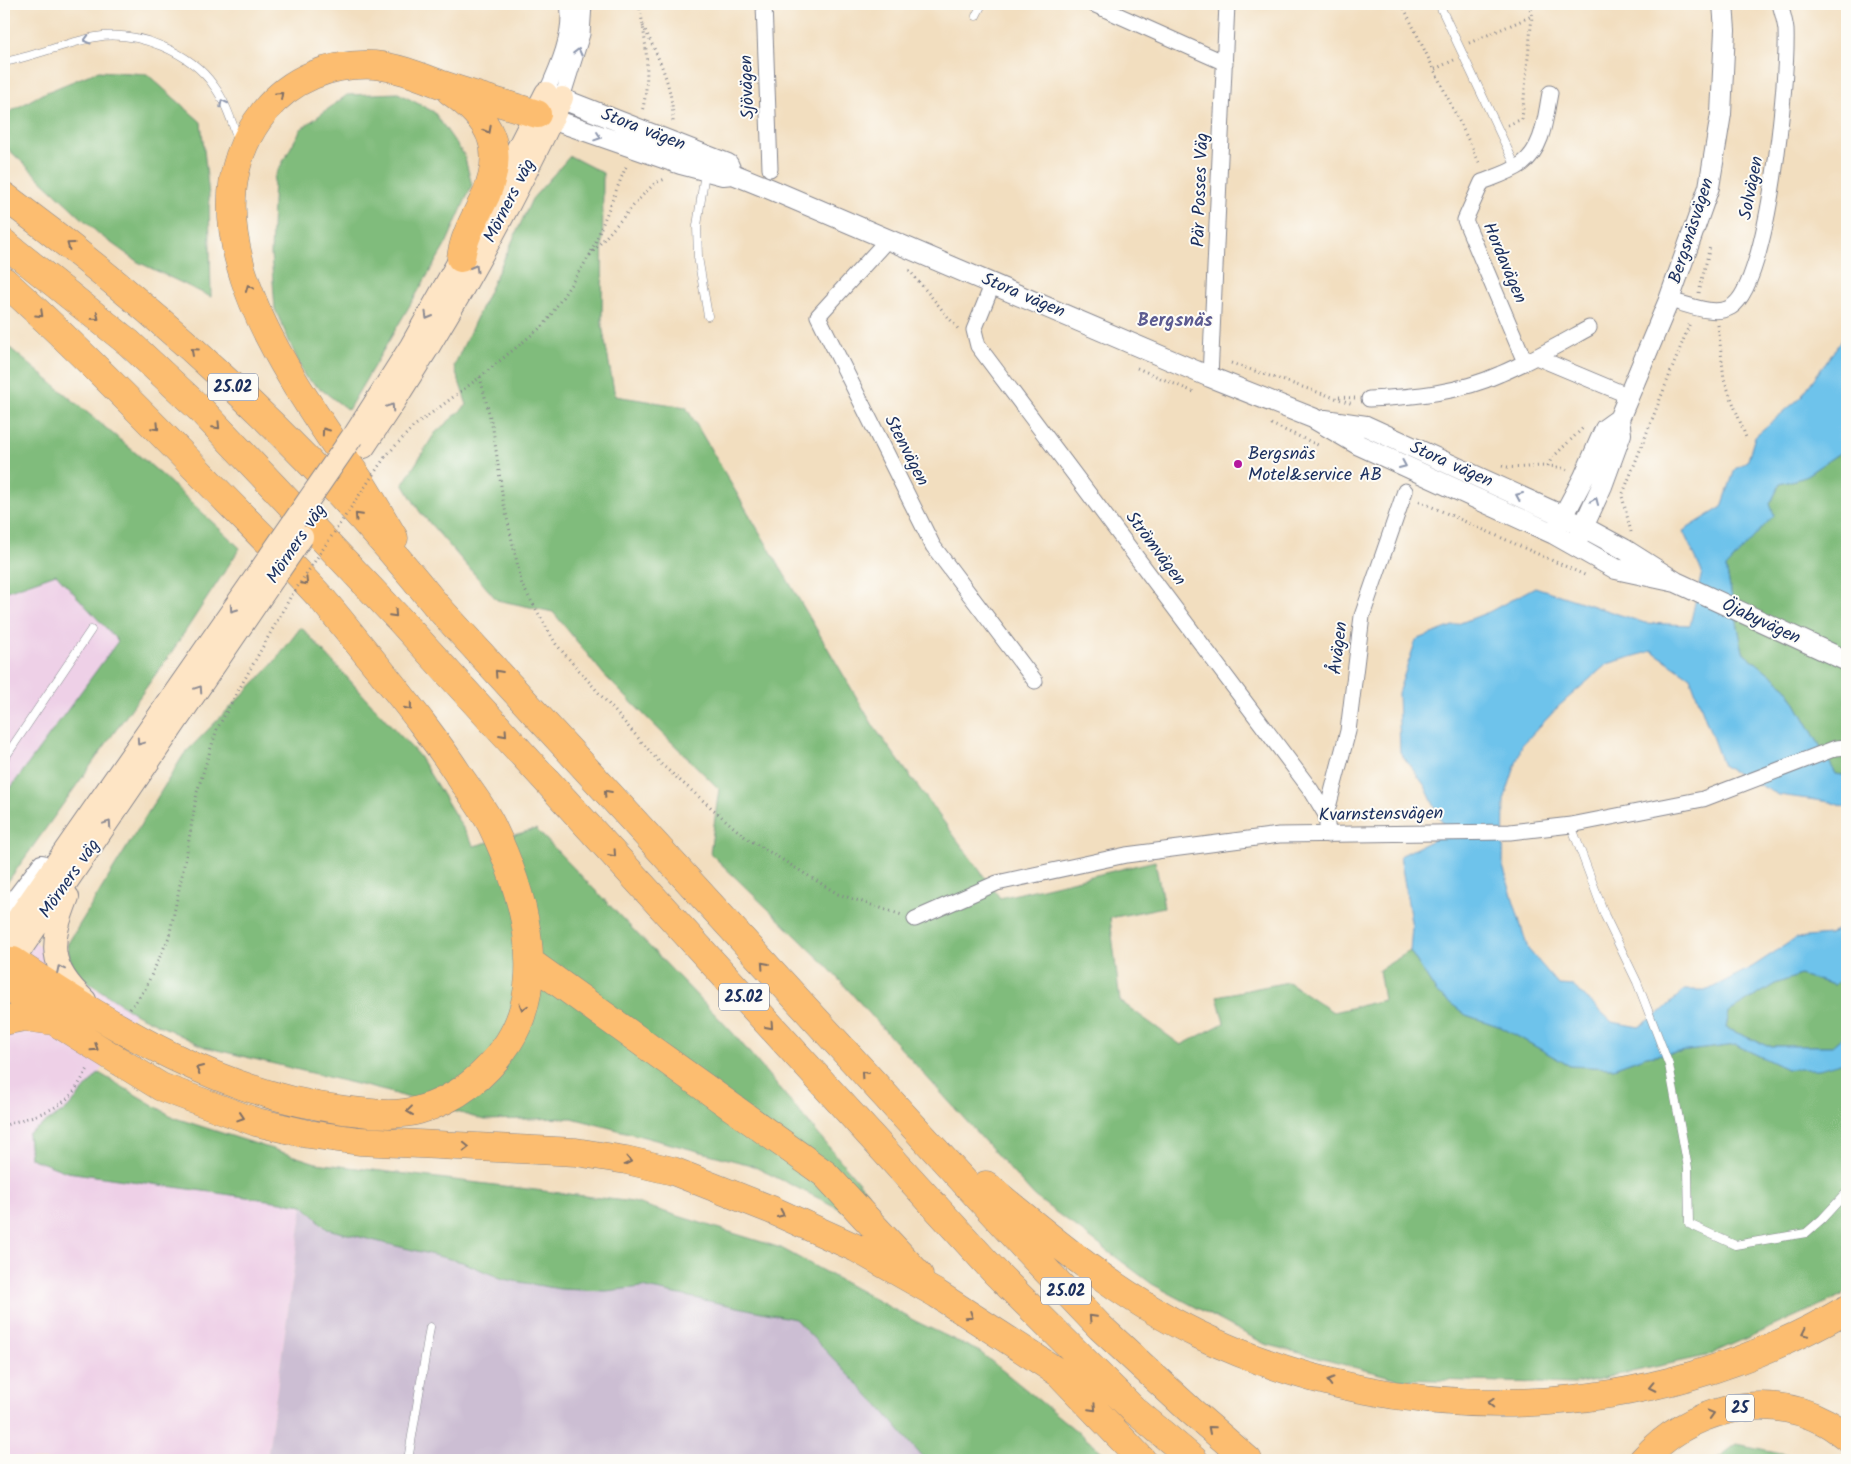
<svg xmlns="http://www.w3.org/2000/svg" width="1851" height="1464" font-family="Kalam,sans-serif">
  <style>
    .built { fill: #eed0e7 }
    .industrial { fill: #ccbed3 }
    .forest { fill: #80bc7b; stroke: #4e766c }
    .water { fill: #6ec3eb; stroke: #4479a4 }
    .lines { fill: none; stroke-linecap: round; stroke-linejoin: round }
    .service-casing { stroke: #86868e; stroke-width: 9 }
    .minor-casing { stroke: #86868e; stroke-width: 17 }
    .tertiary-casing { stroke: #86868e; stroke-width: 22 }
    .secondary-casing { stroke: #86868e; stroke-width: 24 }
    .motorway-casing { stroke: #86868e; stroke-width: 29 }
    .path { stroke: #86868e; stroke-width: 3; stroke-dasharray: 1 4; stroke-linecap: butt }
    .service { stroke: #fff; stroke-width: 8 }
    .minor { stroke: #fff; stroke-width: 15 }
    .tertiary { stroke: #fff; stroke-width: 20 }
    .secondary { stroke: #fee5c5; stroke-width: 22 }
    .motorway { stroke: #fcbd6f; stroke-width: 28 }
    .secondary-bridge-casing { stroke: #86868e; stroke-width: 24; stroke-linecap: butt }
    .path-bridge { stroke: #86868e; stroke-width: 3; stroke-dasharray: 1 4; stroke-linecap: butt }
    .secondary-bridge { stroke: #fee5c5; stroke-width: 22 }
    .oneway { stroke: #8d97ae }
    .oneway2 { stroke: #806f66 }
    .oneway3 { stroke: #8c8a92 }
    .poi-dot { fill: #b5179e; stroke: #fdfcf7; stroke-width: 2 }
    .labels { text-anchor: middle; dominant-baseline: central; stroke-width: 4; stroke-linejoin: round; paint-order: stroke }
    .shield { fill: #fdfcf7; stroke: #5f6c8c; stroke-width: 1 }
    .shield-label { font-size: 16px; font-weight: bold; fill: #1b2f5e }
    .street-label { font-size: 18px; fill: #1b2f5e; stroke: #fdfcf7 }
    .poi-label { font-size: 18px; fill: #1b2f5e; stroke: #fdfcf7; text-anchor: start }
    .neighbourhood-label { font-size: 19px; font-weight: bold; fill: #5c5b91; stroke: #fdfcf7 }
  </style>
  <rect width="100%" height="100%" fill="#fdfcf7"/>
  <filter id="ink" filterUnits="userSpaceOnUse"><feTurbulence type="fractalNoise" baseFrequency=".02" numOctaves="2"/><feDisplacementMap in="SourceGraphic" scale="10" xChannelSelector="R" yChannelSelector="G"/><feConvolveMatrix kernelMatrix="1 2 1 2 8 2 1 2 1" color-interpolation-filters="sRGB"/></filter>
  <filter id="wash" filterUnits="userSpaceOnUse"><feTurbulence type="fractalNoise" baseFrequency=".0096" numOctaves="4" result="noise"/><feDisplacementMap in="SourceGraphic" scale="20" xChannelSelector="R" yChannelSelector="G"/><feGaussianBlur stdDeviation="1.12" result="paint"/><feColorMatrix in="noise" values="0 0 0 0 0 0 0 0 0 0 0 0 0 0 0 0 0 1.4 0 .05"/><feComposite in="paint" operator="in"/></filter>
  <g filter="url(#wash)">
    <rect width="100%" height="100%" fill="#f2debf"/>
    <path class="built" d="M56 574 118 641 4 797V592Z
      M4 919 83 980 134 1013 99 1073 67 1109 28 1134 30 1158 67 1172 303 1205 267 1460H4Z"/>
    <path class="industrial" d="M303 1205 327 1229 462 1262 503 1279 560 1289 606 1291 642 1287 795 1319 880 1407 925 1460H267Z"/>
    <path class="forest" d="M98 71 147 74 201 122 209 196 211 297 138 262 100 235 7 148 4 137V115L42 94Z
      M398 93 434 112 464 155 472 185 446 244 348 410 305 377 275 309 271 254 274 178 301 129 347 95Z
      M570 156 603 173 602 325 615 396 686 407 874 727 1000 898 1155 861 1164 907 1110 918 1120 1001 1181 1045 1224 1023 1217 996 1288 982 1333 1012 1384 1000 1379 970 1410 951 1437 993 1466 1015 1501 1027 1570 1066 1613 1068 1646 1056 1736 1045 1787 1069 1847 1061V1290L1841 1296 1706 1356 1575 1384 1399 1379 1265 1344 1152 1284 1034 1196 824 963 710 853 719 789 605 676 553 612 497 600 420 512 403 484 435 433 467 405 454 366 532 199Z
      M4 343 161 474 240 548 173 650 4 887V797L118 641 56 574 4 592Z
      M1847 448V776L1836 774 1787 688 1743 652 1726 568 1773 515 1770 504 1780 484 1802 478Z
      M301 627 419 756 474 846 536 829 732 1032 867 1192 879 1228 751 1165 572 1118 484 1120 389 1092 205 1047 134 1013 73 972 67 945 184 754 271 666Z
      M1800 975 1834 985 1847 975V1033L1832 1046H1767L1726 1028 1729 1012 1775 984Z
      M99 1073 175 1118 316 1163 633 1202 781 1248 915 1321 980 1352 1112 1460H925L880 1407 795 1319 642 1287 606 1291 560 1289 503 1279 462 1262 327 1229 303 1205 67 1172 30 1158 28 1134 67 1109Z
      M1737 1444 1796 1456 1800 1460H1715Z"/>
    <path class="water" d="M1847 326V448L1802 478 1780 484 1770 504 1774 515 1726 568 1743 652 1787 688 1836 774 1847 776V808L1830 802 1779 795 1723 766 1690 677 1652 651 1607 664 1560 705 1522 745 1504 800 1503 866 1528 949 1559 985 1573 986 1612 1022 1639 1027 1661 1012 1684 990H1708L1752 967 1796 938 1829 935 1847 923V975L1834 985 1800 975 1775 984 1729 1012 1726 1028 1767 1046H1832L1847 1033V1061L1819 1069H1787L1736 1045 1646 1056 1613 1068 1570 1066 1501 1027 1466 1015 1437 993 1410 951 1412 927 1400 856 1447 833 1425 786 1400 752 1398 693 1416 640 1489 612 1535 587 1645 623 1690 625 1702 572 1683 531 1722 507 1735 469 1748 460 1755 436 1800 398 1841 341Z"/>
  </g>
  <g filter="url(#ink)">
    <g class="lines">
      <defs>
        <path id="service" d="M1439 4 1516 167
          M976 16 982 4
          M4 62C35 56 65 43 96 37 137 30 191 52 214 86 226 102 232 123 239 142
          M705 172 697 226 698 257 708 316
          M4 759 91 630
          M1571 825 1605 916 1637 982 1669 1065 1688 1168 1689 1224 1735 1245 1806 1233 1822 1219 1847 1192
          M408 1460 430 1327"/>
        <path id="minor" d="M764 4 770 169
          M1093 4 1225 63
          M546 93C558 67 573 33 568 4
          M562 98 582 34 584 4
          M889 238 818 316 933 546 1035 681
          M993 283 974 330 978 346 1311 790 1326 815 1328 835
          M1669 300C1687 304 1714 317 1731 307 1769 285 1788 77 1786 30 1785 21 1782 12 1780 4
          M1536 357 1629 396
          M1525 362 1465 220 1482 182C1495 177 1511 172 1522 164 1544 147 1545 118 1550 93
          M1210 377 1227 4
          M1369 399C1414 397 1459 393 1500 374 1531 361 1560 344 1589 328
          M1326 815 1348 731 1362 616 1405 491
          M915 919 997 883 1126 855 1279 835 1510 832 1571 825 1703 799 1836 748 1847 747"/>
        <path id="tertiary" d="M547 93 728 164 732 173
          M537 114 681 164 723 175 733 174 770 189 1210 377 1313 418 1359 445 1554 534 1616 569 1676 582
          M1325 420 1366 426 1563 516 1624 549 1676 582 1847 661
          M1558 526 1584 477 1605 429 1619 419
          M1578 538 1602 486 1621 434 1619 419 1669 300 1709 187 1721 114 1725 30 1723 4
          M4 910 17 898 42 865"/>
        <path id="secondary" d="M493 197 546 93
          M355 434 411 346 469 243
          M364 447C439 337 505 219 562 98
          M68 897C50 943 47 965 85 1000
          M4 938 261 569
          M4 974 274 578"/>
        <path id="motorway" d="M450 91C490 119 506 147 486 195 476 216 464 235 461 258
          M4 196C161 312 313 452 436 605L1023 1246 1100 1327 1190 1410 1248 1460
          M4 243 129 343 201 410 400 620 995 1272 1133 1409 1194 1460
          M4 281C74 344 140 411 205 478 244 519 285 558 322 599 342 622 360 646 380 670 409 706 437 741 462 780 472 794 483 809 491 824 522 888 550 978 508 1043 487 1075 456 1100 419 1110 395 1117 368 1113 344 1110 221 1095 113 1028 13 961
          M394 538C382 518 371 498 358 478 293 382 174 225 264 112 291 78 331 63 374 65 397 67 419 76 440 84 472 95 505 104 537 114
          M530 962 825 1174 919 1275
          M4 983 54 1021 161 1087 256 1122 308 1134 359 1141 576 1152 626 1160 673 1171 772 1210 856 1248 937 1294 1059 1373 1142 1460
          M4 1021 24 1017 54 1021
          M986 1185C1052 1240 1120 1297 1197 1334 1405 1434 1648 1425 1847 1309
          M1643 1460C1688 1410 1763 1389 1825 1422 1833 1426 1840 1432 1847 1437"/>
      </defs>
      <use href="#service" class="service-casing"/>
      <use href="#minor" class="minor-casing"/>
      <use href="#tertiary" class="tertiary-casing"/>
      <use href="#secondary" class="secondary-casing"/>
      <use href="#motorway" class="motorway-casing"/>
      <path class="path" d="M639 4C646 39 651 77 642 112
        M1402 4 1480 164
        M643 26C659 58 674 88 673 124
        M1469 43 1532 16
        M1435 69 1454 60
        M1508 125 1522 119 1532 16 1529 4
        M590 255 641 197 655 183 665 179
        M909 270 959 330
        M1699 293 1710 246
        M1718 325 1724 379 1747 440
        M1231 363 1353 404
        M1137 368 1196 393
        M480 377 493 429 503 500 522 585 556 644 661 764 745 837 838 894 902 915
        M1339 397 1355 398
        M1271 424 1318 445
        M385 457 413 427 480 377 545 324 590 255 627 164
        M1502 466C1523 471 1547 461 1567 470
        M1548 466 1551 459 1585 426
        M1419 501 1587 576
        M1631 532 1622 496 1690 323
        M130 1009 145 989 169 937 187 851 197 792 217 729 291 596
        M4 1128 6 1125C27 1117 52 1113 68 1098 76 1091 82 1078 88 1069"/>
      <use href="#service" class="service"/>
      <use href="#minor" class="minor"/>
      <use href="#tertiary" class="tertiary"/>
      <use href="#secondary" class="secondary"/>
      <use href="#motorway" class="motorway"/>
      <defs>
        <path id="secondary-bridge" d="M261 569 352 437
          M274 578 302 537"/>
      </defs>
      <use href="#secondary-bridge" class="secondary-bridge-casing"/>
      <path class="path-bridge" d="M292 595 385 457"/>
      <use href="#secondary-bridge" class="secondary-bridge"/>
    </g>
    <defs><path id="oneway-chevron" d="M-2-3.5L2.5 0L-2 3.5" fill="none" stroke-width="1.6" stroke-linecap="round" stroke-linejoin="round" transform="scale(1.25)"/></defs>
    <g class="oneway">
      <use href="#oneway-chevron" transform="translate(87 40) rotate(165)"/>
      <use href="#oneway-chevron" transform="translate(578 52) rotate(-76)"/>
      <use href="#oneway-chevron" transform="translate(223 103) rotate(-117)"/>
      <use href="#oneway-chevron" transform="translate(598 137) rotate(19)"/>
      <use href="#oneway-chevron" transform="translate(1403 465) rotate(24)"/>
      <use href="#oneway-chevron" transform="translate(1519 496) rotate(-156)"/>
      <use href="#oneway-chevron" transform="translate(1595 501) rotate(-67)"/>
    </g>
    <g class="oneway2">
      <use href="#oneway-chevron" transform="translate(280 95) rotate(-42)"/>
      <use href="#oneway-chevron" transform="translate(488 130) rotate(62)"/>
      <use href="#oneway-chevron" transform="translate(70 245) rotate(-144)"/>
      <use href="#oneway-chevron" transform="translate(249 288) rotate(-112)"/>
      <use href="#oneway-chevron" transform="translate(40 314) rotate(43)"/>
      <use href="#oneway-chevron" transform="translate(96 317) rotate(39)"/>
      <use href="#oneway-chevron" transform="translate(194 351) rotate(-138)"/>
      <use href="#oneway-chevron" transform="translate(217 426) rotate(46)"/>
      <use href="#oneway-chevron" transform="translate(156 427) rotate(46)"/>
      <use href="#oneway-chevron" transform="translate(325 431) rotate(-125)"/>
      <use href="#oneway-chevron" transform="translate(358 516) rotate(-133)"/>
      <use href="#oneway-chevron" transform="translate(305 582) rotate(46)"/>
      <use href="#oneway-chevron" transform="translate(394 614) rotate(47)"/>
      <use href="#oneway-chevron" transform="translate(498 673) rotate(-132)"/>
      <use href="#oneway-chevron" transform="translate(409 707) rotate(51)"/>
      <use href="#oneway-chevron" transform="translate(504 734) rotate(48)"/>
      <use href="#oneway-chevron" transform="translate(607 793) rotate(-132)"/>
      <use href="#oneway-chevron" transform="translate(613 854) rotate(48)"/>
      <use href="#oneway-chevron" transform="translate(764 965) rotate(-132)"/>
      <use href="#oneway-chevron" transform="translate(523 1007) rotate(107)"/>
      <use href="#oneway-chevron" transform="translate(770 1026) rotate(48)"/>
      <use href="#oneway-chevron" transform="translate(95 1048) rotate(33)"/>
      <use href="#oneway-chevron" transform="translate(199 1069) rotate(-155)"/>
      <use href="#oneway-chevron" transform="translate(864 1074) rotate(-132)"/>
      <use href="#oneway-chevron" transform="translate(410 1111) rotate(173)"/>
      <use href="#oneway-chevron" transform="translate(241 1117) rotate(18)"/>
      <use href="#oneway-chevron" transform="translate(466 1147) rotate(1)"/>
      <use href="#oneway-chevron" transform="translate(628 1161) rotate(12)"/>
      <use href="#oneway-chevron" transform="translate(781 1214) rotate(25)"/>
      <use href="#oneway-chevron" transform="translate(970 1316) rotate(33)"/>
      <use href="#oneway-chevron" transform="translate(1092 1318) rotate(-134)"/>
      <use href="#oneway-chevron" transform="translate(1805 1333) rotate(154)"/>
      <use href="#oneway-chevron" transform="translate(1330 1381) rotate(-165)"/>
      <use href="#oneway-chevron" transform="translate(1652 1387) rotate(168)"/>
      <use href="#oneway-chevron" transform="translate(1491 1403) rotate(-178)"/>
      <use href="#oneway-chevron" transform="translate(1093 1408) rotate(46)"/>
      <use href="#oneway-chevron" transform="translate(1711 1414) rotate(-17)"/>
      <use href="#oneway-chevron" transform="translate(1211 1429) rotate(-139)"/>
    </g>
    <g class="oneway3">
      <use href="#oneway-chevron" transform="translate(475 268) rotate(-60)"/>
      <use href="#oneway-chevron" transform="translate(428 316) rotate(120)"/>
      <use href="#oneway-chevron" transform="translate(391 407) rotate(-56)"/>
      <use href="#oneway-chevron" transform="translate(233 609) rotate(125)"/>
      <use href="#oneway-chevron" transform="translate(199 689) rotate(-56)"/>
      <use href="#oneway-chevron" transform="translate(140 742) rotate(125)"/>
      <use href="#oneway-chevron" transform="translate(108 824) rotate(-56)"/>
      <use href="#oneway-chevron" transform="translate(60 969) rotate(-116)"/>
    </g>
  </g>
  <circle class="poi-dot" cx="1238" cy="464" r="5"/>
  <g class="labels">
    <g class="shield">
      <rect x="208" y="373.5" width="50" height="27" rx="4"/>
      <rect x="719" y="983.5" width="50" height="27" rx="4"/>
      <rect x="1041" y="1277.5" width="50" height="27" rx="4"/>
      <rect x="1726" y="1394.5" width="28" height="27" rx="4"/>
    </g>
    <g class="shield-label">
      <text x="233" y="387">25.02</text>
      <text x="744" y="997">25.02</text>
      <text x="1066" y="1291">25.02</text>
      <text x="1740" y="1408">25</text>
    </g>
    <g class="street-label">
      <text transform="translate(748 87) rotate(-92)">Sjövägen</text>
      <text transform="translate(643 130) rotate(21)">Stora vägen</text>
      <text transform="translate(1752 188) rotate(-79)">Solvägen</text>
      <text transform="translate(1201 190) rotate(-88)">Pär Posses Väg</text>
      <text transform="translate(510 201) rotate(-63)">Mörners väg</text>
      <text transform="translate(1692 231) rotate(-72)">Bergsnäsvägen</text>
      <text transform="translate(1504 263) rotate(67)">Hordavägen</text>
      <text transform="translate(1023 296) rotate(23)">Stora vägen</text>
      <text transform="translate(906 451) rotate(63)">Stenvägen</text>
      <text transform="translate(1451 465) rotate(24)">Stora vägen</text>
      <text transform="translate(297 544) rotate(-56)">Mörners väg</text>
      <text transform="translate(1155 549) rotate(53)">Strömvägen</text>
      <text transform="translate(1761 622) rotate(25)">Öjabyvägen</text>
      <text transform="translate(1339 648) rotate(-83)">Åvägen</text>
      <text transform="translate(1381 815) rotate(-1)">Kvarnstensvägen</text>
      <text transform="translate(70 879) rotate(-55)">Mörners väg</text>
    </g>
    <g class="poi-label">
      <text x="1248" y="454">Bergsnäs<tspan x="1248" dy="21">Motel&amp;service AB</tspan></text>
    </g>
    <g class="neighbourhood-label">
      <text x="1175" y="321">Bergsnäs</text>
    </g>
  </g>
  <rect width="1851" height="1464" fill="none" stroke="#fdfcf7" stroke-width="20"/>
</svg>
